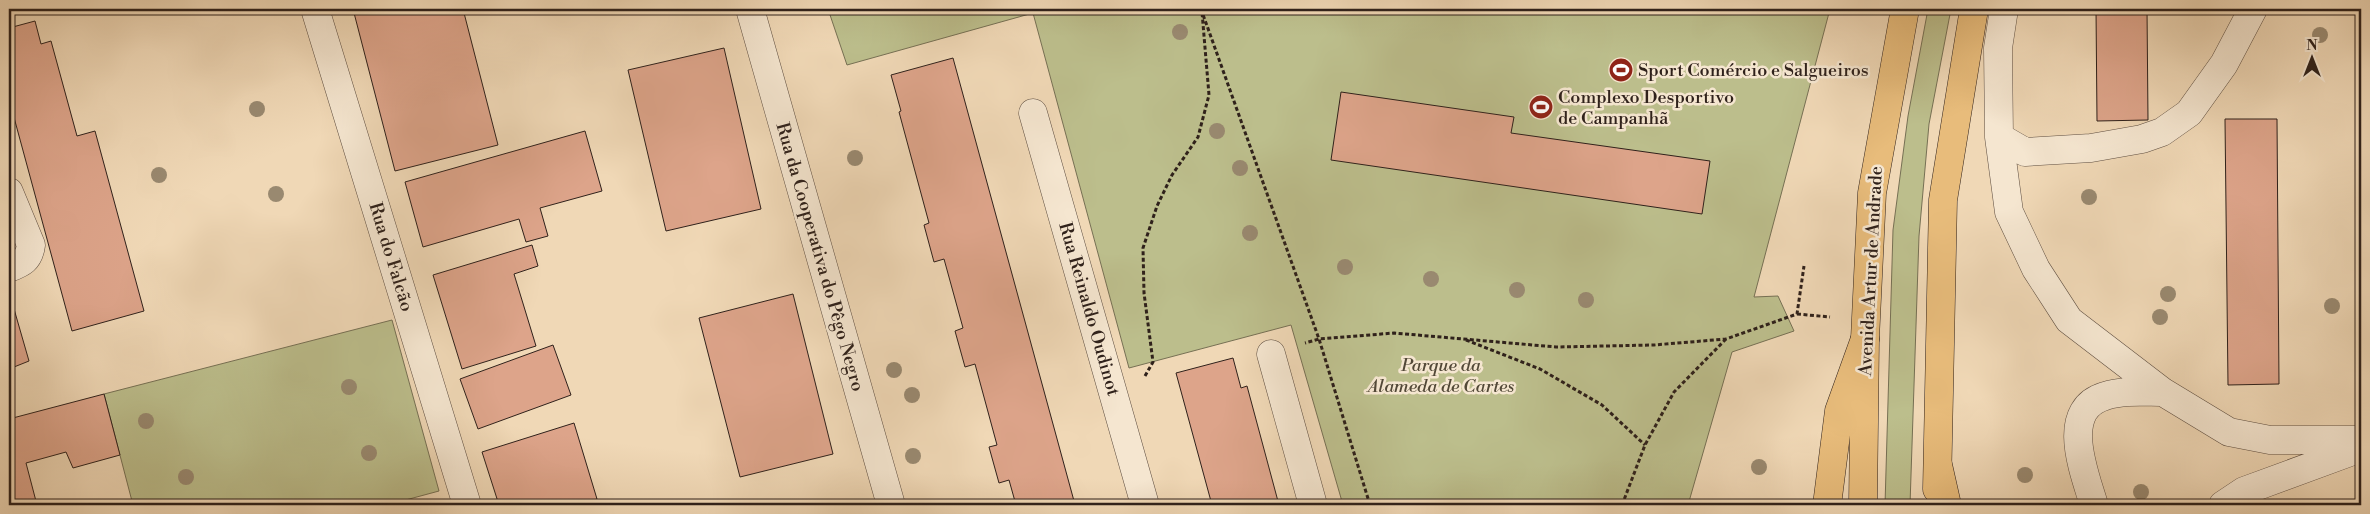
<svg xmlns="http://www.w3.org/2000/svg" width="2370" height="514" font-family="'Libre Bodoni',serif">
  <style>
    .green { fill: #bcbe8c; stroke: #767054 }
    .building { fill: #dda48a; stroke: #2f211b }
    .lines { fill: none; stroke-linecap: round; stroke-linejoin: round }
    .minor-casing { stroke: #5f4f42; stroke-width: 29 }
    .major-casing { stroke: #2f211b; stroke-width: 29 }
    .highway-casing { stroke: #2f211b; stroke-width: 29 }
    .path { stroke: #2f211b; stroke-width: 3; stroke-dasharray: 4 2.5; stroke-linecap: butt }
    .minor { stroke: #f5e6d0; stroke-width: 28 }
    .major { stroke: #e8bc7b; stroke-width: 28 }
    .highway { stroke: #e8bc7b; stroke-width: 28 }
    .tree { fill: #998970 }
    .labels { text-anchor: middle; dominant-baseline: central; stroke-width: 5; stroke-linejoin: round; paint-order: stroke }
    .poi-label { font-size: 18px; fill: #2f211b; stroke: #f5e6d0; text-anchor: start }
    .street-label { font-size: 18px; fill: #2f211b; stroke: #f5e6d0 }
    .park-label { font-size: 18px; font-style: italic; fill: #524837; stroke: #f5e6d0 }
  </style>
  <rect width="100%" height="100%" fill="#f0d8b6"/>
  <filter id="stains"><feTurbulence type="fractalNoise" baseFrequency=".004" numOctaves="4"/><feColorMatrix values="0 0 0 0 .2 0 0 0 0 .09 0 0 0 0 .02 0 0 0 .5 -.17"/></filter>
  <radialGradient id="worn" r=".72"><stop offset=".6" stop-color="#630" stop-opacity="0"/><stop offset="1" stop-color="#630" stop-opacity=".3"/></radialGradient>
  <path class="green" d="M828 9H1830L1754 297 1778 296 1794 331 1732 352 1688 505H1343L1291 325 1129 368 1033 13 847 65Z
    M1928 9H1951L1929 124 1919 236 1910 505H1885L1893 230 1908 116Z
    M392 320 439 491 387 505H133L104 394Z"/>
  <path class="building" d="M353 9H463L498 145 395 171Z
    M2096 9H2147L2148 120 2097 121Z
    M35 21 41 44 51 41 77 136 95 131 144 311 72 331 9 99V28Z
    M724 48 761 209 666 231 628 70Z
    M953 58 1074 501 1057 505H1016L1009 480 999 483 989 447 997 445 975 364 965 367 955 331 963 328 944 259 934 262 924 225 929 223 899 112 901 111 891 75Z
    M1341 92 1514 117 1511 133 1710 161 1702 214 1331 160Z
    M2225 119H2277L2279 384 2228 385Z
    M585 131 602 191 540 208 548 236 526 242 519 219 423 247 405 182Z
    M532 245 538 266 514 274 536 346 462 369 433 275Z
    M793 294 833 454 740 477 699 318Z
    M12 302 29 361 9 369V303Z
    M553 345 571 395 478 429 460 379Z
    M1233 358 1241 388 1247 386 1279 505H1212L1176 373Z
    M104 394 120 455 73 468 66 452 26 463 37 505H9V419Z
    M574 423 597 499 577 505H499L482 452Z"/>
  <g class="lines">
    <defs>
      <path id="minor" d="M315 9 467 505
        M750 9 891 505
        M2004 9 1998 48 1999 137 2009 212 2036 269 2069 320 2163 392 2229 432 2270 440H2361
        M1033 113 1145 505
        M1999 137 2025 152 2091 148 2142 139 2162 132 2189 113 2224 64 2253 9
        M9 192 31 245C29 260 22 263 9 268
        M1271 354 1313 505
        M2094 505C2085 474 2058 410 2105 396 2123 390 2144 392 2163 392
        M2223 505 2244 491 2361 448"/>
      <path id="major" d="M1937 489 1943 200 1974 9
        M1863 505 1865 339 1872 193 1905 9"/>
      <path id="highway" d="M1938 465 1947 505
        M1827 505 1839 411 1865 339"/>
    </defs>
    <use href="#minor" class="minor-casing"/>
    <use href="#major" class="major-casing"/>
    <use href="#highway" class="highway-casing"/>
    <path class="path" d="M1201 9 1319 339 1305 343
      M1797 314 1830 317
      M1466 340 1540 369 1602 405 1645 445
      M1145 376 1153 362 1144 293 1143 248 1157 206 1172 175 1198 137 1209 95 1202 12
      M1370 505 1319 339 1394 333 1556 347 1654 345 1726 339 1797 314 1804 266
      M1622 505 1645 445 1674 392 1726 339"/>
    <use href="#minor" class="minor"/>
    <use href="#major" class="major"/>
    <use href="#highway" class="highway"/>
  </g>
  <g class="tree">
    <circle cx="1180" cy="32" r="8"/>
    <circle cx="2320" cy="35" r="8"/>
    <circle cx="257" cy="109" r="8"/>
    <circle cx="1217" cy="131" r="8"/>
    <circle cx="855" cy="158" r="8"/>
    <circle cx="1240" cy="168" r="8"/>
    <circle cx="159" cy="175" r="8"/>
    <circle cx="276" cy="194" r="8"/>
    <circle cx="2089" cy="197" r="8"/>
    <circle cx="1250" cy="233" r="8"/>
    <circle cx="1345" cy="267" r="8"/>
    <circle cx="1431" cy="279" r="8"/>
    <circle cx="1517" cy="290" r="8"/>
    <circle cx="2168" cy="294" r="8"/>
    <circle cx="1586" cy="300" r="8"/>
    <circle cx="2332" cy="306" r="8"/>
    <circle cx="2160" cy="317" r="8"/>
    <circle cx="894" cy="370" r="8"/>
    <circle cx="349" cy="387" r="8"/>
    <circle cx="912" cy="395" r="8"/>
    <circle cx="146" cy="421" r="8"/>
    <circle cx="369" cy="453" r="8"/>
    <circle cx="913" cy="456" r="8"/>
    <circle cx="1759" cy="467" r="8"/>
    <circle cx="2025" cy="475" r="8"/>
    <circle cx="186" cy="477" r="8"/>
    <circle cx="2141" cy="492" r="8"/>
  </g>
  <defs>
    <symbol id="stadium-disc" viewBox="-11 -11 22 22"><circle r="9.5" fill="#8f2418" stroke="#f5e6d0"/><path d="M0-5a6.5 5 0 1 0 0 10a6.5 5 0 1 0 0-10ZM-3.5-1.8h7v3.6h-7Z" fill="#fff"/></symbol>
  </defs>
  <g fill-rule="evenodd">
    <use href="#stadium-disc" x="1607" y="56" width="28" height="28"/>
    <use href="#stadium-disc" x="1527" y="93" width="28" height="28"/>
  </g>
  <g class="labels">
    <g class="poi-label">
      <text x="1638" y="70">Sport Comércio e Salgueiros</text>
      <text x="1558" y="97">Complexo Desportivo<tspan x="1558" dy="21">de Campanhã</tspan></text>
    </g>
    <g class="street-label">
      <text transform="translate(391 257) rotate(73)">Rua do Falcão</text>
      <text transform="translate(820 257) rotate(74)">Rua da Cooperativa do Pêgo Negro</text>
      <text transform="translate(1871 271) rotate(-87)">Avenida Artur de Andrade</text>
      <text transform="translate(1089 309) rotate(74)">Rua Reinaldo Oudinot</text>
    </g>
    <g class="park-label">
      <text x="1441" y="365">Parque da<tspan x="1441" dy="21">Alameda de Cartes</tspan></text>
    </g>
  </g>
  <rect width="2370" height="514" fill="none" stroke="#f0d8b6" stroke-width="30"/>
  <rect x="10" y="10" width="2350" height="494" fill="none" stroke="#2f211b" stroke-width="2.5"/>
  <rect x="15" y="15" width="2340" height="484" fill="none" stroke="#2f211b"/>
  <g transform="translate(2312 58)" stroke="#f5e6d0" stroke-width="4" paint-order="stroke">
  <path d="M0-4L9 19L0 12L-9 19Z" fill="#2f211b"/>
  <text y="-8" font-size="14" font-weight="bold" text-anchor="middle" fill="#2f211b">N</text>
  </g>
  <rect width="100%" height="100%" filter="url(#stains)"/>
  <rect width="100%" height="100%" fill="url(#worn)"/>
</svg>
